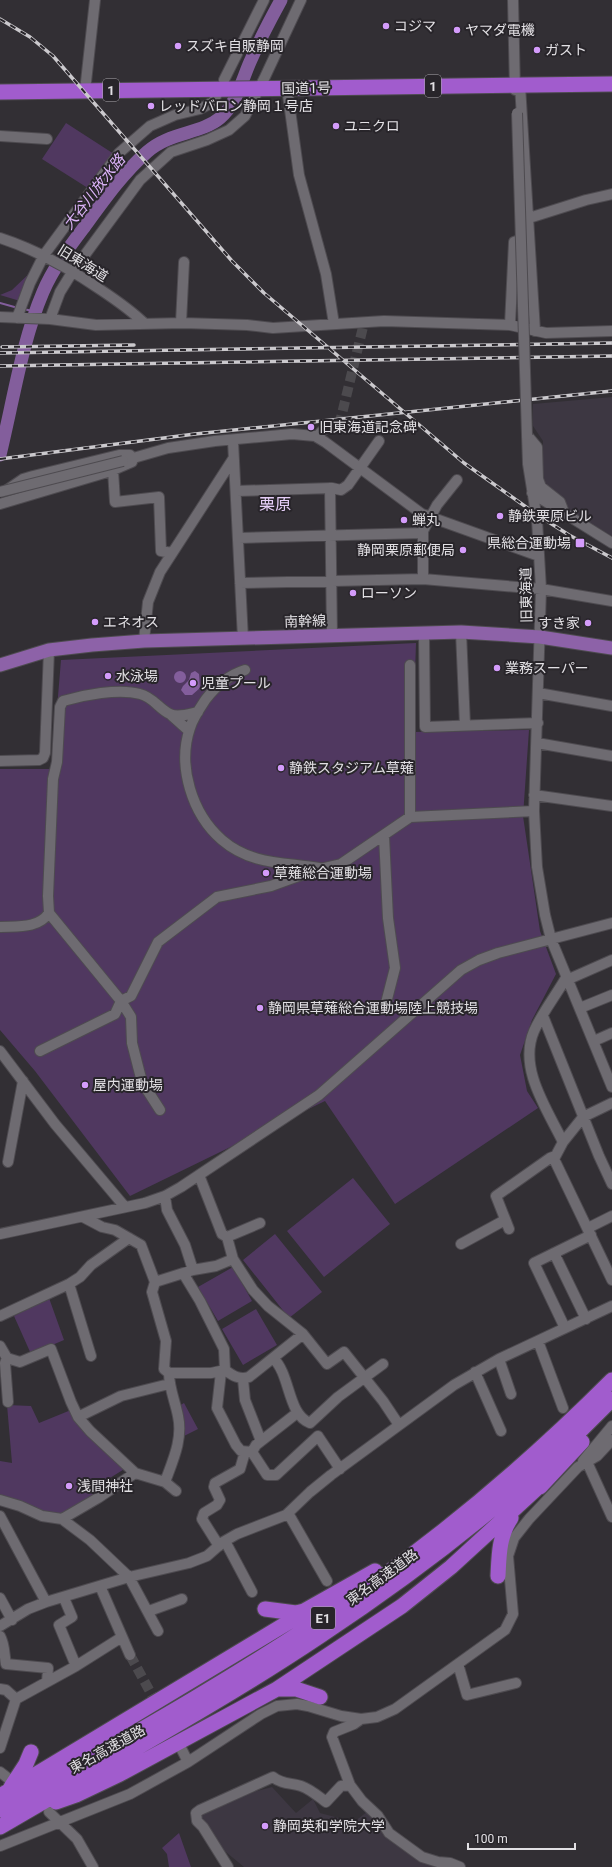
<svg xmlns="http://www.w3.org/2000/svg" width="612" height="1867" font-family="Roboto,'Noto Sans JP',sans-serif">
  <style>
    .built { fill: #3d3742 }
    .green { fill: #503860 }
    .water { fill: #835e9c }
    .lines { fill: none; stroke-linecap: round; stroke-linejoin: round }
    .stream { stroke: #835e9c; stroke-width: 2 }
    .river { stroke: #835e9c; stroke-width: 13 }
    .minor-tunnel { stroke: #4c4a4e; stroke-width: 10; stroke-dasharray: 10 5; stroke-linecap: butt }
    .minor-casing { stroke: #4e4b50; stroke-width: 12 }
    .major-casing { stroke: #4e4b50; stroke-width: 15 }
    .highway-casing { stroke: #4e4b50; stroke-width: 17 }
    .minor { stroke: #6e6b71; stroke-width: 10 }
    .major { stroke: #8d62a8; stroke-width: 13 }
    .highway { stroke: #a15ccd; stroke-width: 15 }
    .rail-casing { stroke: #cbc9cd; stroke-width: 3.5 }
    .rail { stroke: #28252a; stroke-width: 2; stroke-dasharray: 6; stroke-linecap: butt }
    .minor-bridge-casing { stroke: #4e4b50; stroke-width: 12; stroke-linecap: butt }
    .minor-bridge { stroke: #6e6b71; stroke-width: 10 }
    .poi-dot { fill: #d49cfb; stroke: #28252a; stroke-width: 1.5 }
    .labels { text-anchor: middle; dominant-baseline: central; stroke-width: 4; stroke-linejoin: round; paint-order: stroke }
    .shield { fill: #28252a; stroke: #aaa8ac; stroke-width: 1 }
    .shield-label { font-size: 13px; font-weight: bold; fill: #e2e0e4 }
    .poi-label { font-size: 14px; fill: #e2e0e4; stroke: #28252a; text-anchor: start }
    .street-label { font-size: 14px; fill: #e2e0e4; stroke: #28252a }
    .water-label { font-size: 15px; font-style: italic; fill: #ddb4fa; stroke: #28252a }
    .quarter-label { font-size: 16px; fill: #e5cef7; stroke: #28252a }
  </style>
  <rect width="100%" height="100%" fill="#322f34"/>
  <path class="built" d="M612 397V536L573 513 562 500 542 482 543 441 533 426V404Z
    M272 1787 296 1813 313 1799 320 1813 354 1822 368 1811 375 1818 385 1835 455 1867H244L221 1848 207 1824 199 1817 204 1810 241 1795Z"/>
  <path class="green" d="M66 123 114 154 91 190 42 159Z
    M35 268 20 301 0 295 12 290Z
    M416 643 413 732 529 730 523 816 540 931 556 974 532 1020 520 1055 527 1091 538 1108 395 1204 325 1101 130 1196 35 1071 0 1030V769H52L61 660Z
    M353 1178 390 1224 324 1277 287 1231Z
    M275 1234 322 1292 289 1318 243 1260Z
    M233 1267 252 1301 218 1321 198 1287Z
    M49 1298 64 1340 31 1354 14 1316Z
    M256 1309 277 1345 243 1365 222 1329Z
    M184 1403 198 1429 182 1437 179 1406Z
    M7 1405 31 1406 39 1423 71 1410 126 1468 97 1486 102 1493 59 1517 37 1511 0 1496V1461L12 1463Z
    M179 1833 191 1867H169L167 1854 162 1848Z"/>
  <path class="water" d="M174 677a6 6 0 1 1 12 0a6 6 0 1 1-12 0Z
    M195 671 199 674 200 688 192 695H185L181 690 183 686 189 680 191 673Z"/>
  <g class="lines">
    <path class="stream" d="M0 303 18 308
      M24 309 36 312"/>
    <path class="river" d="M0 455C13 402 22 341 43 292 53 268 70 246 85 226 104 200 123 173 147 152 169 132 201 134 220 118 236 105 242 80 250 62 259 41 270 20 281 0"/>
    <path class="minor-tunnel" d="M337 424 340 422 363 327
      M130 1655 181 1748"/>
    <defs>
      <path id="minor" d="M513 0 515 90
        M224 80 264 0
        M86 82 95 0
        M520 85 535 331
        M287 88 299 175 326 274 334 324
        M0 136 47 139
        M529 218 586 200 612 194
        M0 238C37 250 69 268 101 290 116 300 132 311 145 324
        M0 317 50 319 96 325 183 323 247 325 273 328 384 321 510 325 546 333 612 331
        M17 318 30 283 44 255 119 153 150 126 175 115 200 109 213 102 219 90
        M50 319 60 292 73 271 140 180 171 152 207 140 229 130 245 116 264 79 301 0
        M181 323 184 262
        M510 325 514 242 528 237
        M527 435 528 464 537 520 541 589 534 811 537 867 545 915 551 939 612 1087
        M527 435 537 447 538 479 541 487 560 502 565 515
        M317 437C323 429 327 426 337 424
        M233 441 243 639
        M123 461 168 448 215 441 292 434 315 436 325 442 422 514 539 556
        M113 470 115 502 159 497 161 551 172 553
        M330 488 332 636
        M7 490 23 479 33 476 119 455H130
        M236 491 332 488 341 490 348 485 379 441
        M532 493 612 543
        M0 504 111 471 132 462
        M239 538 423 533
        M423 579V531L437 505 457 480
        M240 583 423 579 541 589 612 601
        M461 632 465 725
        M424 634 425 727 538 723
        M144 641 148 602 160 572 233 459
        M410 665V817
        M245 670C229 675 216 686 206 699 200 708 193 718 190 728 177 766 192 814 222 840 251 865 284 862 319 868
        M538 693 612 706
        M170 714 189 731
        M537 743 612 756
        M0 761 39 760 43 758 45 753 49 650
        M534 795 612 806
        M0 927C17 926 38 929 49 913
        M569 979 612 960
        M580 1008 612 995
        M376 1010 383 1007 386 1003 395 968 388 918 384 836
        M543 1016 599 1156 612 1184
        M594 1041 612 1033
        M0 1051 55 1124 125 1207
        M40 1051 115 1014 121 1001 131 996 158 942 217 897 271 886 315 870 341 864 410 817 534 811
        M612 1103 583 1117 563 1142 554 1159 612 1280
        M160 1110 142 1082 132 1043 131 1017 121 1001 49 913 48 896 53 779 57 762 60 707 63 701C83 695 119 688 140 694 153 697 159 709 170 714 178 718 189 714 198 712
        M563 1142C547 1109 518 1068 534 1031 543 1011 557 994 567 976
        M8 1162 23 1081
        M165 1196 167 1210 185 1245 193 1270
        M83 1217 102 1227 115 1230 141 1245 155 1282 152 1292 166 1341 164 1369 169 1373C169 1388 175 1401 178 1416 183 1439 173 1460 165 1482
        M588 1228 612 1216
        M509 1229 496 1196 550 1158 555 1156
        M0 1234 145 1203 165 1196 181 1187 319 1095 461 970 479 960 498 953 612 923
        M227 1237 260 1223
        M461 1244 505 1220
        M554 1253 586 1319
        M233 1259 253 1290 268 1306 303 1334
        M183 1273 200 1301 224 1349 225 1370C233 1376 240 1380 249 1377L303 1334 327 1364 344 1352 383 1401 399 1425
        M155 1282 193 1270 216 1266 233 1259 227 1237 222 1234 199 1175
        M69 1284 91 1356
        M0 1316 69 1284 80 1277 91 1265 129 1238
        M565 1328 534 1263 591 1235
        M538 1341 563 1408
        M0 1346 7 1358 20 1362 51 1349 71 1402 78 1417 90 1431 135 1473 165 1482 176 1491
        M7 1358 5 1363 8 1402
        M273 1358C291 1375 287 1414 310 1423L338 1397 383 1364
        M499 1359 511 1394
        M221 1372 217 1408 236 1445 241 1451 252 1452 256 1445 297 1413
        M475 1372 501 1431
        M169 1373H211L225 1370
        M243 1379 245 1400 261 1441
        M78 1417 121 1396 169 1384
        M252 1452 267 1475H276L318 1436 340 1469
        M583 1461 612 1426
        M587 1462 612 1517
        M0 1500 20 1506 42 1516 62 1519 90 1540 129 1577 158 1631
        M288 1513 327 1581
        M0 1516 46 1602
        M62 1519 98 1498 135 1473
        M225 1541 252 1592
        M219 1546 202 1519 204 1513 217 1505 220 1500 214 1487 215 1483 240 1469 245 1452
        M100 1586 130 1655
        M0 1598 12 1620
        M64 1598 72 1617 59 1625 76 1666
        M149 1611 182 1599
        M0 1626 28 1609 46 1602 129 1577 189 1563 207 1556 223 1542 237 1534 286 1515 310 1492 331 1475 454 1385 499 1359 612 1306
        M0 1636C5 1645 4 1654 6 1664L48 1668 47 1682
        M458 1664 467 1695 516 1683
        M0 1689 6 1690 16 1699
        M361 1719 354 1724 334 1732 332 1737 350 1785 362 1801 378 1816 389 1833 422 1857 438 1862 450 1863 460 1867
        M0 1748 16 1699 76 1666 122 1637
        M181 1748 188 1762
        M0 1772 9 1779
        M49 1812 77 1839 93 1867
        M0 1846 130 1794 188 1762 261 1714 277 1706 297 1704 308 1706 341 1716 361 1719 377 1717 395 1709 505 1630 513 1614 508 1556 514 1538 529 1519 578 1467 597 1456 612 1440
        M228 1867 203 1827 197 1821 196 1813 200 1810 273 1777C281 1784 291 1783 301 1786 310 1789 318 1796 326 1802L341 1786 350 1785"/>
      <path id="major" d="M0 665 49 650 92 645 144 641 461 632 540 637 612 648"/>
      <path id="highway" d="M0 92 612 84
        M540 1487 582 1442
        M498 1576C499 1555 499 1536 511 1518
        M265 1609 296 1613 304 1611 375 1571
        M277 1689 402 1606 451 1567 546 1480
        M11 1787 26 1764 31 1752
        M0 1796 322 1602
        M56 1802 76 1795 120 1774 277 1689H296L320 1697
        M0 1810C126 1739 253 1668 371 1585 457 1524 537 1455 612 1380
        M0 1827C107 1764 217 1705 320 1636 424 1567 525 1489 612 1399"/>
    </defs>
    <use href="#minor" class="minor-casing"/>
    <use href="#major" class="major-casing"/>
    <use href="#highway" class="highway-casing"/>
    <use href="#minor" class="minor"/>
    <use href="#major" class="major"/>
    <use href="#highway" class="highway"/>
    <defs>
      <path id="rail" d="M0 19 30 37 53 56 232 261 264 293 464 463 536 514 569 535 612 558
        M2 347 134 345
        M0 353 612 343
        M0 366 612 356
        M0 459 195 434 612 391"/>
    </defs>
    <use href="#rail" class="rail-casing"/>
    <use href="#rail" class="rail"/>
    <defs>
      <path id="minor-bridge" d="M517 113 527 435
        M0 492 123 461"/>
    </defs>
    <use href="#minor-bridge" class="minor-bridge-casing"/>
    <use href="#minor-bridge" class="minor-bridge"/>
  </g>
  <g class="poi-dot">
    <circle cx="386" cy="26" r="4"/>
    <circle cx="457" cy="30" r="4"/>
    <circle cx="178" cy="46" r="4"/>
    <circle cx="537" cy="50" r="4"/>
    <circle cx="151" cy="106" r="4"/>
    <circle cx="336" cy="126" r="4"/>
    <circle cx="311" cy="427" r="4"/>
    <circle cx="500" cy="516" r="4"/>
    <circle cx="404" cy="520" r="4"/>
    <rect x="575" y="538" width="10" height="10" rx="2"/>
    <circle cx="463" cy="550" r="4"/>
    <circle cx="353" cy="593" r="4"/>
    <circle cx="95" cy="622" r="4"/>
    <circle cx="588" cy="623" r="4"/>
    <circle cx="497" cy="668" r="4"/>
    <circle cx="108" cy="676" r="4"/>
    <circle cx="193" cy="683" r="4"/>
    <circle cx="281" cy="768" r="4"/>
    <circle cx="266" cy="873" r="4"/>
    <circle cx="260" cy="1008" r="4"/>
    <circle cx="85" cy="1085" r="4"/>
    <circle cx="69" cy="1486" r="4"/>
    <circle cx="265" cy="1826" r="4"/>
  </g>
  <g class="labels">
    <g class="shield">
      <rect x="425" y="75" width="16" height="22" rx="3"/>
      <rect x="103" y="79" width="16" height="22" rx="3"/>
      <rect x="311" y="1607" width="24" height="22" rx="3"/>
    </g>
    <g class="shield-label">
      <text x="433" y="86">1</text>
      <text x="111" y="90">1</text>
      <text x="323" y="1618">E1</text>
    </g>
    <g class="poi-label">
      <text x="394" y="26">コジマ</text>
      <text x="465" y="30">ヤマダ電機</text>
      <text x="186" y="46">スズキ自販静岡</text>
      <text x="545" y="50">ガスト</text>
      <text x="159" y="106">レッドバロン静岡１号店</text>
      <text x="344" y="126">ユニクロ</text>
      <text x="319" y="427">旧東海道記念碑</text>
      <text x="508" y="516">静鉄栗原ビル</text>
      <text x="412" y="520">蝉丸</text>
      <text x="571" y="543" text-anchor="end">県総合運動場</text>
      <text x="455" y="550" text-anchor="end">静岡栗原郵便局</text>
      <text x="361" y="593">ローソン</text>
      <text x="103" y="622">エネオス</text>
      <text x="580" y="623" text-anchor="end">すき家</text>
      <text x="505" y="668">業務スーパー</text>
      <text x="116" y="676">水泳場</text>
      <text x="201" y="683">児童プール</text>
      <text x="289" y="768">静鉄スタジアム草薙</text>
      <text x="274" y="873">草薙総合運動場</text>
      <text x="268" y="1008">静岡県草薙総合運動場陸上競技場</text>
      <text x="93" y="1085">屋内運動場</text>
      <text x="77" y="1486">浅間神社</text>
      <text x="273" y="1826">静岡英和学院大学</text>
    </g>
    <g class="street-label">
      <text transform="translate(306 88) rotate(-1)">国道1号</text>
      <text transform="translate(83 263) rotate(32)">旧東海道</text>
      <text transform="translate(526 595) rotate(-91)">旧東海道</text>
      <text transform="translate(305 621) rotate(-2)">南幹線</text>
      <text transform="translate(382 1577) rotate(-36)">東名高速道路</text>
      <text transform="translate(107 1749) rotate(-29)">東名高速道路</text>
    </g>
    <g class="water-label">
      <text transform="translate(94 192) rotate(-52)">大谷川放水路</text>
    </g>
    <g class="quarter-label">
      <text x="275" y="504">栗原</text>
    </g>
  </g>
  <path d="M468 1843v6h107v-6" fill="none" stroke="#e2e0e4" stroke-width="2"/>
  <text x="474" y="1843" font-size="12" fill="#e2e0e4" stroke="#28252a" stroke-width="3" paint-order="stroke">100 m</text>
</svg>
